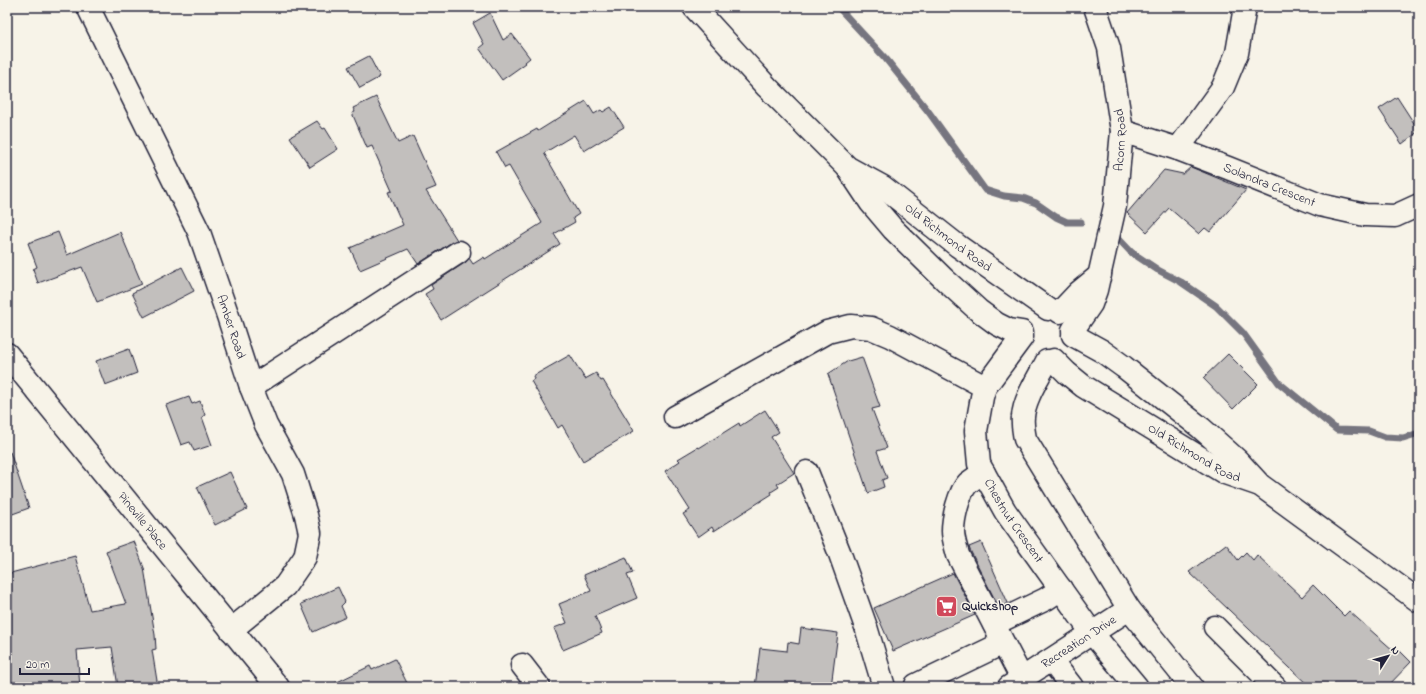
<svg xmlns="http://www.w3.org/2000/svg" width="1426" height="694" font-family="'Indie Flower',sans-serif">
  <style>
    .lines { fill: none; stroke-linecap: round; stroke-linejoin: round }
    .stream { stroke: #76747f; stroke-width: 7 }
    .building { fill: #c2bfbd; stroke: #22223b }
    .minor-casing { stroke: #22223b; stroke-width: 25 }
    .minor { stroke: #f7f3e8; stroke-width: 22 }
    .labels { text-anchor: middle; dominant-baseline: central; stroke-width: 3; stroke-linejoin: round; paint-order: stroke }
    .street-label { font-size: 13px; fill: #22223b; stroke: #f7f3e8 }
    .poi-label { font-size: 13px; font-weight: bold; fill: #22223b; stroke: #f7f3e8; text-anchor: start }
  </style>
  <rect width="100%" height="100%" fill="#f7f3e8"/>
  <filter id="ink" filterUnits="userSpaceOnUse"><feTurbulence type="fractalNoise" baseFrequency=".025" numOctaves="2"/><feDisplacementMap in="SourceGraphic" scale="8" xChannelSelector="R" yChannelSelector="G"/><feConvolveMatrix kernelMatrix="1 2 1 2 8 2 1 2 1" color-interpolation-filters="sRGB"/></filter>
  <g filter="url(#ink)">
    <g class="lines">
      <path class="stream" d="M838 7 886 59 928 111 985 190 1004 196 1023 198 1036 203 1056 217 1067 222H1081
        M1113 233 1131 252 1158 270 1181 282 1216 306 1243 333 1279 383 1337 430 1369 431 1385 437 1403 438 1419 433"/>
    </g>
    <path class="building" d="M490 13 503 40 512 34 530 58 525 62 526 63 502 80 479 48 484 44 473 23Z
      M369 56 380 77 360 88 348 67Z
      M376 97 398 143 413 136 436 187 426 191 457 240 452 242 418 264 408 249 360 270 350 248 403 225 388 192 392 191 372 146 367 148 352 113 355 112 353 108Z
      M1397 97 1419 131 1402 144 1379 109Z
      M586 101 594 114 601 110 603 112 611 107 624 127 584 151 574 135 544 153 579 214 573 218 575 222 554 234 560 244 441 320 425 294 433 289 431 285 466 262 469 258 473 264 484 257 485 259 542 223 509 166 505 168 496 152 537 129 538 131Z
      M317 121 323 129 325 128 338 149 310 167 290 137Z
      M1191 167 1246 190 1210 232 1205 228 1199 234 1169 208 1147 232 1127 213 1164 170 1183 174Z
      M58 232 67 255 120 232 142 284 97 302 82 267 38 283 33 269 37 267 28 243Z
      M182 267 194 291 144 317 132 293Z
      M129 349 137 373 105 385 96 361Z
      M1228 354 1258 384 1233 409 1203 378Z
      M570 355 585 379 596 373 601 381 603 380 634 431 583 461 562 425 558 428 531 381 534 379 533 376Z
      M862 357 880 407 872 409 887 448 877 451 887 478 882 480 884 487 868 493 828 374 848 361Z
      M189 397 192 404 200 401 205 415 202 417 212 445 194 451 190 442 181 445 166 405Z
      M765 410 779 432 771 437 794 473 777 484 779 487 771 492 772 494 714 531 712 527 698 537 683 514 690 510 665 471 680 461 678 459 698 447 699 448 739 423 740 426Z
      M10 452 29 508 7 516V453Z
      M230 472 247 509 215 525 197 487Z
      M134 541 144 568 155 635 156 649 152 650 158 687H118L112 647 77 650 80 687H7V574L75 556 90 610 126 604 106 551Z
      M981 542 1008 603 999 608 970 550 969 547Z
      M1226 544 1238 560 1246 552 1253 560 1257 555 1302 597 1313 585 1344 616 1349 611 1394 651 1397 648 1411 662 1387 687H1310L1189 572Z
      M626 557 633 573 627 575 637 598 595 616 602 633 563 650 554 628 567 623 559 604 591 591 584 575Z
      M953 573 975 615 893 651 874 608Z
      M338 587 345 602 341 606 346 617 313 632 301 604Z
      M801 628 838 633 831 687H755L760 648 787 651 788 642 799 644Z
      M395 659 409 687H327L370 666 372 670Z"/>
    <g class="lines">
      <defs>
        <g id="minor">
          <path id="s1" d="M88 7 199 232 228 316 251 387 266 425 293 474 306 515 310 533 305 557 285 586 231 630"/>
          <path d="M694 7 767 87 847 167 871 203 893 229 944 279 978 310 997 324 1009 330 1022 332"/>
          <path id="s2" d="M1122 131 1178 149 1228 168 1320 205 1365 215 1395 216 1419 205"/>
          <path d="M1178 149 1223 87 1237 53 1245 7"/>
          <path id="s3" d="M850 169 883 187 958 246 1048 309"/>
          <path d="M1060 312 1078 293 1100 275"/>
          <path id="s4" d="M1073 330 1091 304 1096 290 1115 206 1122 131 1109 48 1095 7"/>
          <path d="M1073 335 1102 351 1124 367 1201 428 1237 460 1260 485 1419 601"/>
          <path id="s5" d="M1022 337 985 387 982 397 976 431 979 464 1005 511 1092 633 1137 687"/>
          <path id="s6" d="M7 354 278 687"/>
          <path id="s7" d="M1054 360 1067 373 1083 386 1225 473 1257 484"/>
          <path d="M1047 361C1039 377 1024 399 1023 417 1022 425 1024 432 1025 439L1129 609 1192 687"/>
          <path d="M251 387 459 252"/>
          <path d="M675 417 827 332 851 326 871 328 890 336 985 387"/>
          <path d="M807 472 840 554 866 627 884 687"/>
          <path d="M984 473C978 476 973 479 968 483 959 492 953 518 953 531 953 539 956 547 958 555L1022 679"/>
          <path d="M994 624 1046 599 1061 589"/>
          <path d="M1215 627 1275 687"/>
          <path d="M1051 660 1072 687"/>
          <path d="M522 665 539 687"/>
          <path d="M916 685 1003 643"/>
          <path id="s8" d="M1009 687 1129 609"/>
        </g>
      </defs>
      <use href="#minor" class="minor-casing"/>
      <use href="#minor" class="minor"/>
    </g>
  </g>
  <defs>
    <symbol id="supermarket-square" viewBox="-11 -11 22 22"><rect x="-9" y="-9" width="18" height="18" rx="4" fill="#d1495b" stroke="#f7f3e8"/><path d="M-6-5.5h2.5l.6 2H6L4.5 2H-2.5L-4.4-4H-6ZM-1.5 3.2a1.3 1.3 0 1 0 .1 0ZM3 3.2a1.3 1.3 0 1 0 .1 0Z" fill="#fff"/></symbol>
  </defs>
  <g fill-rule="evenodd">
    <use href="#supermarket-square" x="934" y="594" width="25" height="25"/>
  </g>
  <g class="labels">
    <g class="street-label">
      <text stroke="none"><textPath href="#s4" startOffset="199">Acorn Road</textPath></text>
      <text stroke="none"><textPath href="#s2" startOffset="157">Solandra Crescent</textPath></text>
      <text stroke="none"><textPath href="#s3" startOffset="120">Old Richmond Road</textPath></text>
      <text stroke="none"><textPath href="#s1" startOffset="351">Amber Road</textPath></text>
      <text stroke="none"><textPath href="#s7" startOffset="169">Old Richmond Road</textPath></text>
      <text stroke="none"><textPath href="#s5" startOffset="207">Chestnut Crescent</textPath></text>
      <text stroke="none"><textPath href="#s6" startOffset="215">Pineville Place</textPath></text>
      <text stroke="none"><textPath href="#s8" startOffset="83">Recreation Drive</textPath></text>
    </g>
    <g class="poi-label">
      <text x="962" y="606">Quickshop</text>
    </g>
  </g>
  <rect width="1426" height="694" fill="none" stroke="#f7f3e8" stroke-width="24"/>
  <rect x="12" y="12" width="1402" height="670" fill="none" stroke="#22223b" stroke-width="1.5" filter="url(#ink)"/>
  <g transform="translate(1388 656) rotate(53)" stroke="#f7f3e8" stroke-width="3" paint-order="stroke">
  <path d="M0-3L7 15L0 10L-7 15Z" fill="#22223b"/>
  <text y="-6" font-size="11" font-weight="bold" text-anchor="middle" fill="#22223b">N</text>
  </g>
  <path d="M20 668v6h69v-6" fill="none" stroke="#22223b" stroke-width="2"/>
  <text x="26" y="668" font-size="12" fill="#22223b" stroke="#f7f3e8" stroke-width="3" paint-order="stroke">20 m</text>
</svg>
